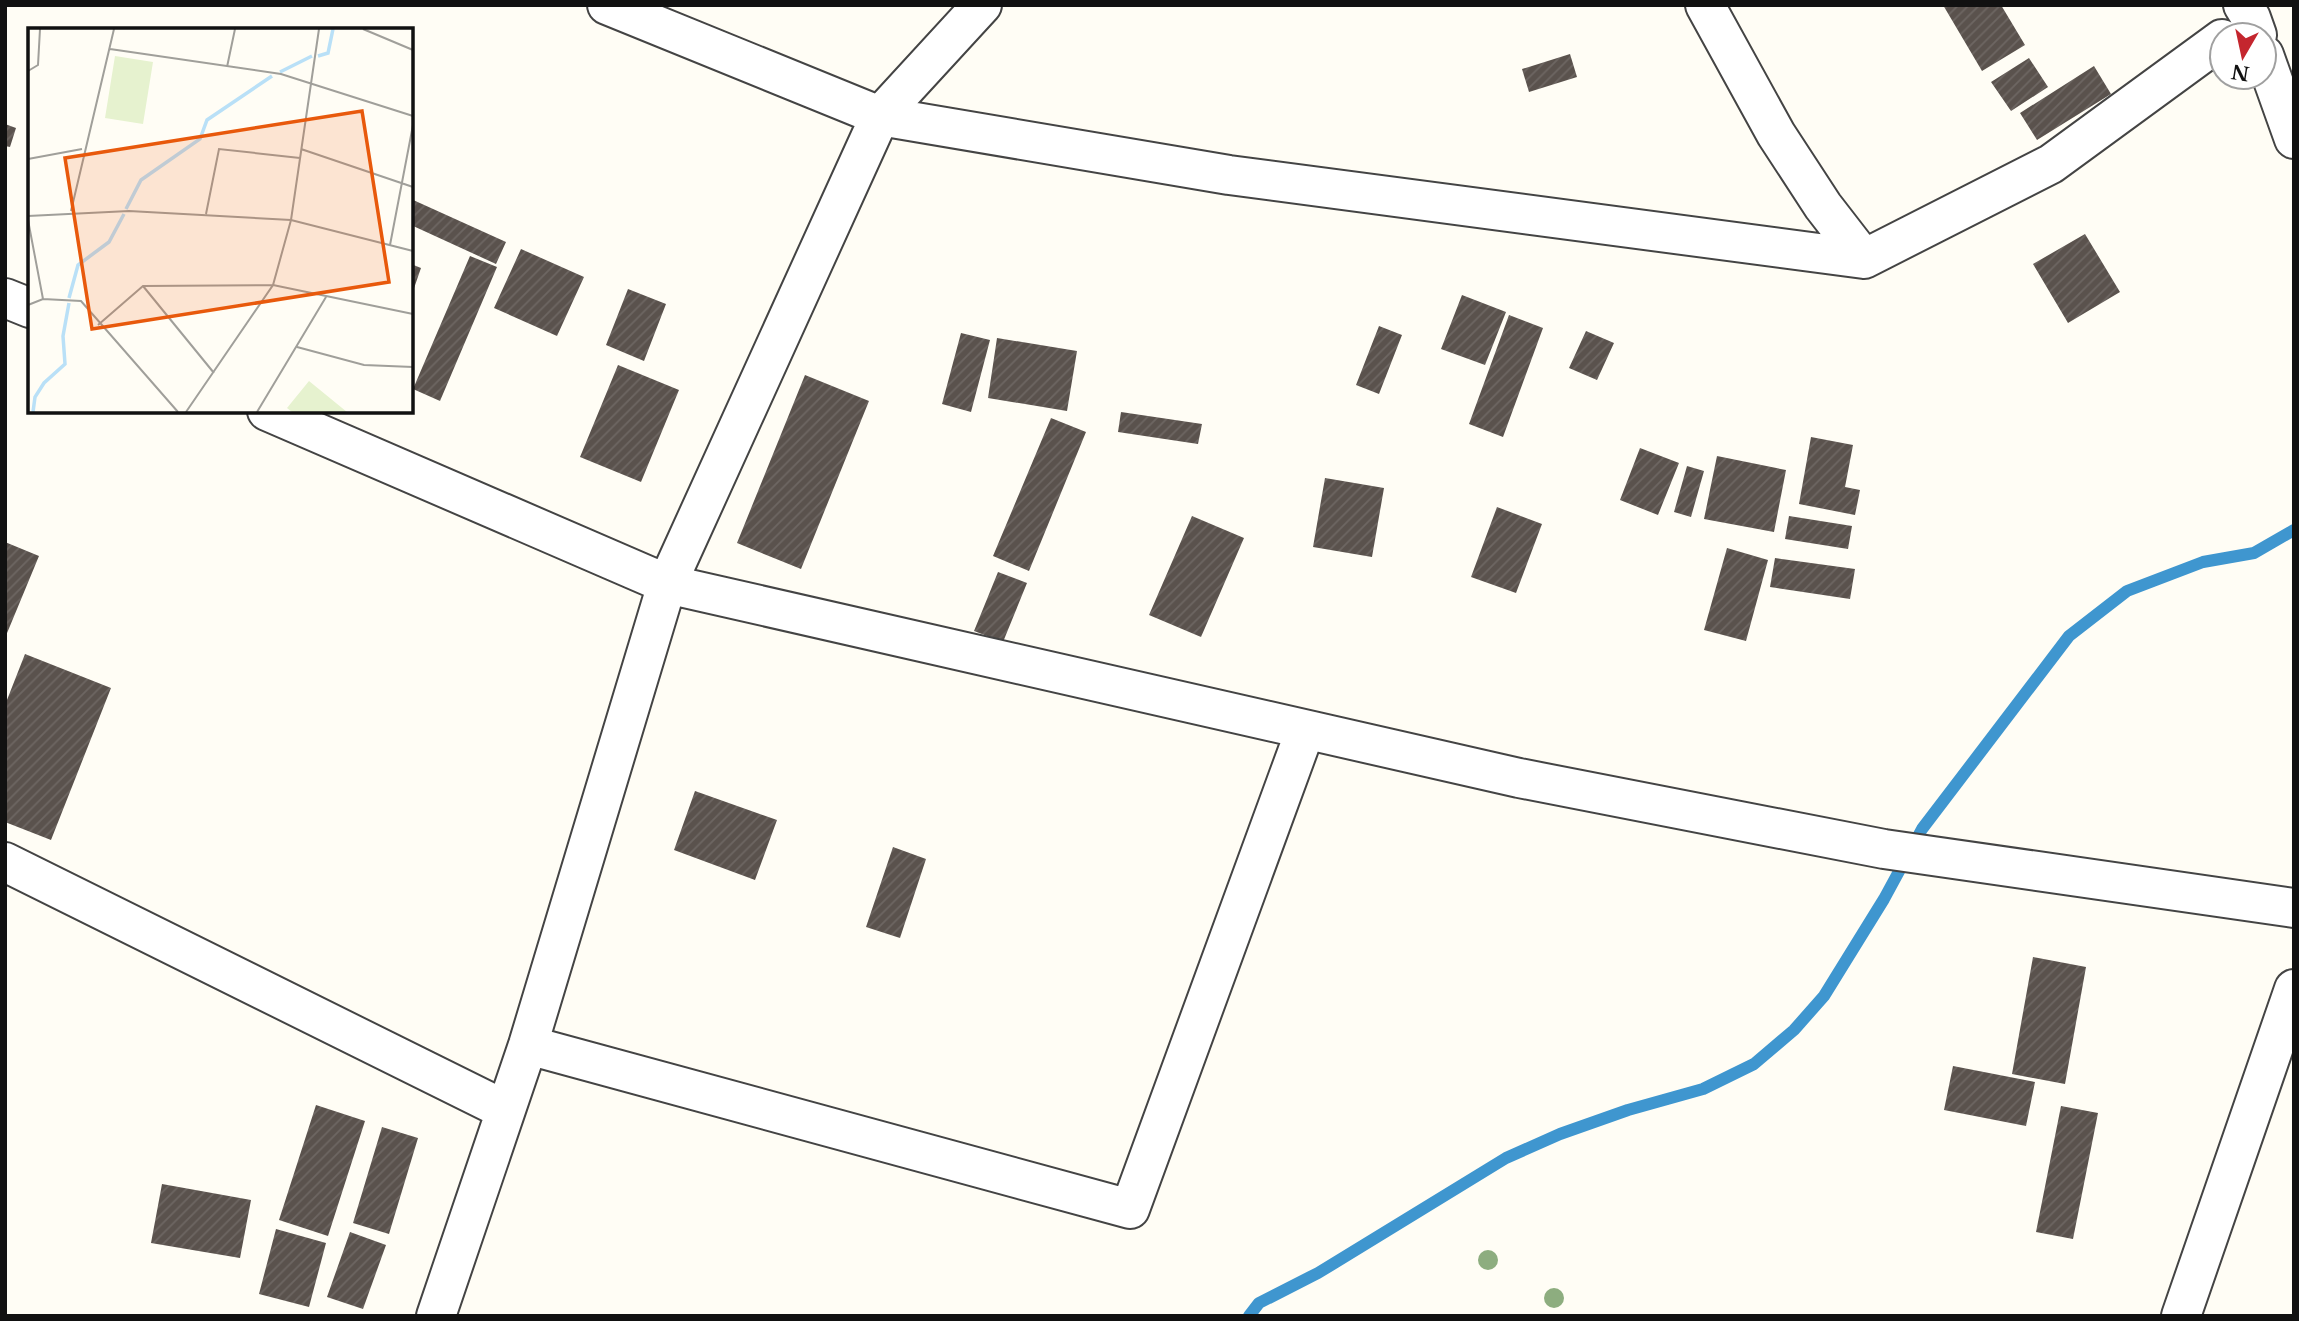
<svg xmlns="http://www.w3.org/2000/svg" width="2299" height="1321" font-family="'Libre Baskerville',serif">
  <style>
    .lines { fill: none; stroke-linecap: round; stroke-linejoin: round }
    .stream { stroke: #3f96cf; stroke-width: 12 }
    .building { fill: url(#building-hatch) }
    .street-casing { stroke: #444; stroke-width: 42 }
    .street { stroke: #fff; stroke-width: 38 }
    .tree { fill: #8dad7f }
    .inset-river { fill: none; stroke: #b9e0f7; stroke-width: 3.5 }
    .inset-road { fill: none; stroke: #a09f9a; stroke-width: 2 }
    .view { fill: #e8590c; fill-opacity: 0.15; stroke: #e8590c; stroke-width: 3.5 }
    .inset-edge { fill: none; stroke: #111; stroke-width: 3.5 }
  </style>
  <defs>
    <pattern id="building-hatch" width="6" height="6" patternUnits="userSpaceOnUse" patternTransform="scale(1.75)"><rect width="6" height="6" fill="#5a524d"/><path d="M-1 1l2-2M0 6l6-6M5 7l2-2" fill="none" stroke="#6d6662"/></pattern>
  </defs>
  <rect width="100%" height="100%" fill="#fffdf5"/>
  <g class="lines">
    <path class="stream" d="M1249 1316 1259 1303 1318 1273 1506 1158 1560 1134 1628 1110 1703 1089 1754 1064 1794 1030 1824 996 1884 899 1922 829 2069 636 2127 591 2203 562 2254 553 2294 530"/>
  </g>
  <path class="building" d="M1943 5H2001L2025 45 1982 71Z
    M1570 54 1577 77 1529 92 1522 69Z
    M2029 58 2048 87 2011 111 1991 82Z
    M2094 66 2111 94 2037 140 2020 113Z
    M5 124 16 128 10 147 5 146Z
    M411 199 506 242 496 264 411 225Z
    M2085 234 2120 292 2068 323 2033 264Z
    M521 249 584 277 557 336 494 308Z
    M470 256 497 267 440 401 413 389Z
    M411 264 421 268 412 294H411Z
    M628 289 666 304 644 361 606 345Z
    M1462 295 1506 312 1485 365 1441 349Z
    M1509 315 1543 328 1503 437 1469 424Z
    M1379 326 1402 335 1379 394 1356 385Z
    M1586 331 1614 343 1597 380 1569 368Z
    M961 333 990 340 971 412 942 404Z
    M997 338 1077 351 1067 411 988 398Z
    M618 365 679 390 641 482 580 457Z
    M805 375 869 401 801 569 737 543Z
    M1121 412 1202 424 1198 444 1118 432Z
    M1051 418 1086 432 1029 571 993 556Z
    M1811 437 1853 445 1845 487 1860 490 1855 515 1799 504Z
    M1640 448 1679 463 1658 515 1620 500Z
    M1717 456 1786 470 1774 532 1704 519Z
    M1687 466 1704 471 1691 517 1674 512Z
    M1325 478 1384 488 1372 557 1313 547Z
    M1497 507 1542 524 1516 593 1471 577Z
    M1192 516 1244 538 1201 637 1149 615Z
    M1789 516 1852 526 1848 549 1785 539Z
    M5 542 39 556 5 638Z
    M1727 548 1768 560 1746 641 1704 630Z
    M1775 558 1855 569 1850 599 1770 587Z
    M998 572 1027 583 1003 642 974 631Z
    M25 654 111 688 51 840 5 822V705Z
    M695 791 777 820 755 880 674 850Z
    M893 847 926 859 900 938 866 927Z
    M2033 957 2086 967 2065 1084 2012 1074Z
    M1953 1066 2035 1082 2026 1126 1944 1110Z
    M316 1105 365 1121 328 1236 279 1220Z
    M2061 1106 2098 1113 2073 1239 2036 1232Z
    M382 1127 418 1138 389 1234 353 1223Z
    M162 1184 251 1200 240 1258 151 1243Z
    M276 1229 326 1243 309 1307 259 1294Z
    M350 1232 386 1245 363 1309 327 1297Z"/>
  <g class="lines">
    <defs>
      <path id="street" d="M607 5 880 116 1229 175 1864 259 2051 164 2222 39
        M1705 5 1776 134 1823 206 1864 259
        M2243 5 2251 18 2257 35
        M2264 55 2294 139
        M5 298 30 308
        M267 411 667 584 1519 778 1884 849 2294 908
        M5 862 505 1110
        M528 1045 1130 1209 1305 731
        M436 1316 528 1045 667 584 880 116 982 5
        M2181 1316 2294 989"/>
    </defs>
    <use href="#street" class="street-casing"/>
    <use href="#street" class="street"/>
  </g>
  <g class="tree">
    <circle cx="1488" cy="1260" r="10"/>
    <circle cx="1554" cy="1298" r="10"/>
  </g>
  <g transform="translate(28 28)">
    <rect width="385" height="385" fill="#fffdf5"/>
    <path d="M87 28 125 34 115 96 77 90ZM281 353 319 384H264L259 380Z" fill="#e6f2cf"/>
    <path class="inset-river" d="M290 28 300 25 305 1M252 44 284 28M98 181 113 152 172 111 179 92 244 48M41 270 50 237 81 214 96 186M5 384 7 369 16 355 37 336 35 308 41 275"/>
    <path class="inset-road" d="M335 1 385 22M82 21 253 46 385 88M199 39 207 1M0 43 10 37 12 1M273 121 385 159M0 131 54 121M43 183 86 1M178 186 191 121 272 130M0 188 101 183 263 192 385 223M0 192 15 271M362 217 385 97M115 258 186 345M0 277 15 271 53 273 150 384M70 297 115 258 245 257 385 286M269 319 336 337 385 339M158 384 245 257 263 192 291 1M229 384 298 269"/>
    <path class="view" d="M334 83 361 254 64 301 37 130Z"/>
    <rect width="385" height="385" class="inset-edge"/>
  </g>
  <rect width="2299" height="1321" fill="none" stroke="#111111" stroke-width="14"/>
  <g transform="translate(2243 56) rotate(189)"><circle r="33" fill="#ffffff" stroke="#a0a0a0" stroke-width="2"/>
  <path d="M0-5L12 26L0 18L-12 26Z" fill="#c4262e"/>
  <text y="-10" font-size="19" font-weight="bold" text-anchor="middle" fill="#111111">N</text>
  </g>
</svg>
